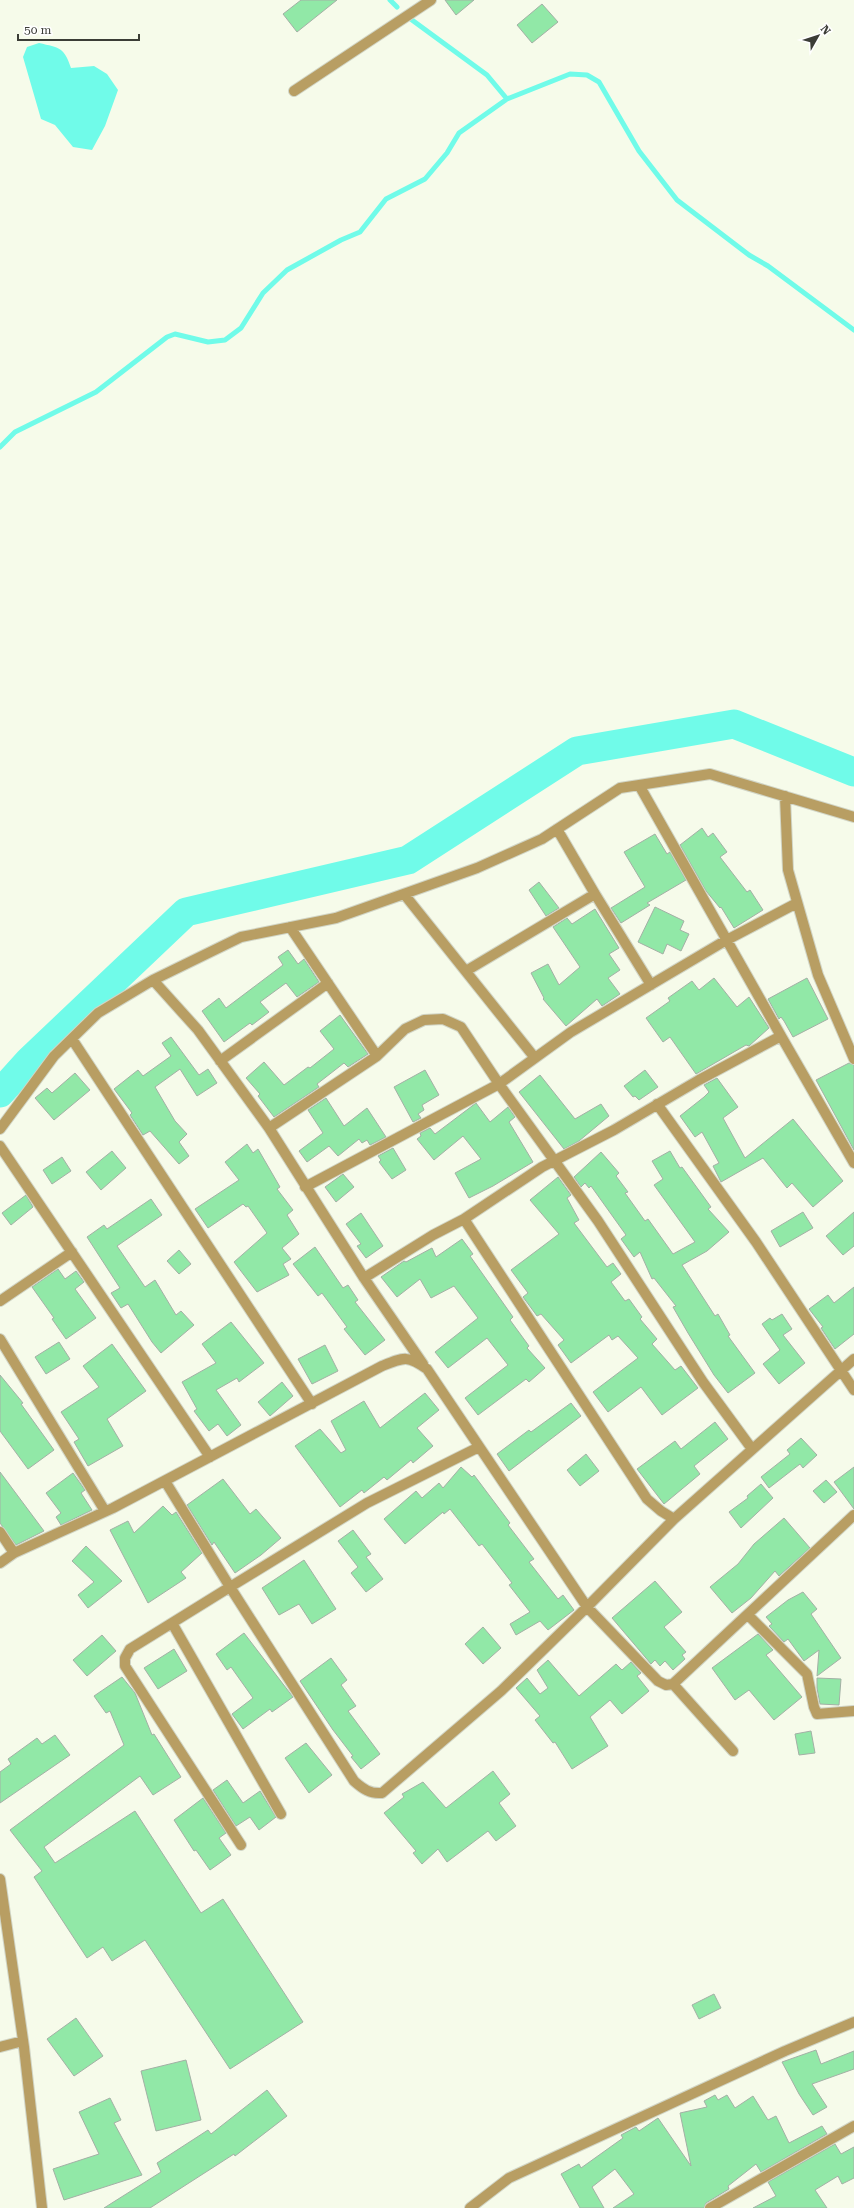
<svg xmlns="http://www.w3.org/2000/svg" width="854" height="2208" font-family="'Roboto Serif',serif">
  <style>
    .water { fill: #70fbe9 }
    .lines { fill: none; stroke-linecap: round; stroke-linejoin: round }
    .stream { stroke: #70fbe9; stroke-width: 5 }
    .river { stroke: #70fbe9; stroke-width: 29 }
    .building { fill: #91e8a7; stroke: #a3b0a5 }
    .minor-casing { stroke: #d1d5c6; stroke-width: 12 }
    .minor { stroke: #b89e63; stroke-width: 10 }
  </style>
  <rect width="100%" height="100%" fill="#f6fbea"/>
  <path class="water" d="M39 43C60 48 64 47 71 68L94 66 107 74 118 90 105 126 92 150 73 147 55 125 41 119 23 57 27 47Z"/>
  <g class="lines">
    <path class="stream" d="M390 0 397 7
      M412 20 487 75 507 99
      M0 447 15 432 96 392 167 337 175 334 208 342 225 340 241 328 263 293 287 270 341 240 360 232 386 199 425 179 447 153 459 133 507 99 570 74 587 75 599 82 639 151 677 200 749 255 768 266 854 330"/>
    <path class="river" d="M0 1093 29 1061 186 912 408 860 577 751 734 724 854 772"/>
  </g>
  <path class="building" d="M301 0H337L297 32 283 14Z
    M445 0H474L456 15Z
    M542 4 558 22 532 43 517 25Z
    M702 828 708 837 713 833 727 852 720 857 747 892 750 890 763 910 734 928 721 907 720 908 706 891 680 845Z
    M655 834 667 854 670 852 686 880 647 903 650 905 621 923 611 908 645 887 624 852Z
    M539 882 559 908 546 916 529 890Z
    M655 907 684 921 680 930 689 934 681 951 667 944 663 954 638 942Z
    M595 909 619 948 609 954 620 970 608 978 620 994 602 1006 597 999 566 1026 543 999 544 998 531 973 548 964 559 985 580 967 553 927 567 918 572 924Z
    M288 950 298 964 304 959 319 982 297 997 286 983 260 1002 269 1012 252 1025 250 1023 224 1042 202 1011 219 998 226 1008 283 965 278 957Z
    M714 978 737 1007 749 997 769 1028 749 1046 746 1045 696 1074 670 1037 663 1042 646 1018 670 1001 668 998 692 981 699 990Z
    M807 978 828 1019 793 1037 784 1021 781 1017 779 1019 768 999Z
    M340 1015 368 1054 348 1067 344 1063 317 1084 319 1087 274 1117 258 1096 260 1094 246 1078 264 1062 284 1085 308 1067 310 1068 334 1049 320 1031Z
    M171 1037 199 1075 208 1069 217 1083 197 1096 180 1069 155 1087 175 1121 187 1134 179 1142 189 1156 179 1164 150 1131 143 1135 130 1115 132 1113 114 1089 138 1070 143 1076 171 1056 162 1043Z
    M849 1063 854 1065V1150L816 1080Z
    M425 1070 439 1095 422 1105 424 1110 418 1114 421 1118 413 1122 394 1087Z
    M645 1070 658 1087 639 1100 635 1096 633 1097 624 1086Z
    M75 1073 90 1090 54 1120 35 1098 47 1088 52 1093Z
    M540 1075 575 1119 601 1104 609 1116 579 1141 564 1149 519 1092Z
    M717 1078 738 1107 723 1118 745 1158 793 1119 843 1181 813 1207 792 1183 787 1188 763 1158 721 1182 713 1166 719 1163 702 1132 695 1137 680 1116 704 1097 709 1092 704 1085Z
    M326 1098 344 1126 367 1108 386 1137 370 1145 367 1140 362 1143 359 1139 338 1156 329 1146 307 1162 299 1151 323 1133 308 1110Z
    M476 1103 490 1122 508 1107 515 1117 509 1122 533 1162 493 1186 469 1198 455 1173 481 1159 463 1136 434 1160 417 1139 421 1136 420 1133 430 1128 435 1134Z
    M247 1144 253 1153 258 1149 280 1187 277 1189 293 1210 287 1215 299 1234 282 1248 291 1259 283 1264 289 1275 257 1292 234 1262 267 1233 248 1206 246 1207 243 1204 208 1228 195 1209 239 1180 225 1162Z
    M393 1148 406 1170 392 1179 379 1162 381 1160 378 1156Z
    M112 1151 126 1168 101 1190 86 1172Z
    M670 1151 680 1168 682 1167 711 1207 708 1209 729 1232 707 1251 682 1265 715 1316 718 1314 730 1335 728 1336 755 1373 728 1393 714 1375 688 1333 673 1307 676 1306 654 1278 652 1279 640 1252 634 1257 621 1239 626 1235 591 1186 589 1188 585 1183 581 1187 574 1177 601 1152 619 1173 616 1176 628 1192 625 1193 645 1221 648 1219 673 1254 695 1242 654 1185 663 1179 652 1161Z
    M62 1157 71 1171 52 1184 43 1170Z
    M343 1174 354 1187 336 1202 325 1187Z
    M558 1177 571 1195 567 1198 579 1220 574 1223 607 1267 613 1263 621 1274 611 1282 625 1301 629 1299 642 1317 640 1319 657 1339 652 1344 675 1370 681 1366 698 1388 662 1415 641 1387 608 1412 593 1392 638 1358 618 1336 612 1340 609 1335 571 1363 558 1345 564 1340 541 1314 537 1316 523 1297 528 1293 511 1270 559 1234 530 1200Z
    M26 1195 33 1207 11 1225 2 1213Z
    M151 1199 162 1215 117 1246 145 1287 155 1280 176 1315 181 1311 194 1325 161 1353 152 1342 128 1304 121 1308 111 1293 120 1288 87 1237 104 1225 107 1229Z
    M803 1212 813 1228 780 1247 771 1231Z
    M854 1212V1246L843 1255 826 1236Z
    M361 1213 383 1246 366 1258 357 1246 361 1244 346 1224Z
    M462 1239 473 1254 470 1256 513 1317 510 1320 529 1346 527 1348 545 1368 529 1382 526 1379 478 1415 465 1398 508 1365 487 1338 448 1368 435 1352 478 1318 454 1286 431 1298 420 1279 397 1297 381 1277 404 1261 406 1262 432 1248 436 1257Z
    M315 1247 343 1288 348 1285 358 1300 355 1302 385 1340 365 1355 344 1329 347 1327 322 1293 318 1296 293 1264Z
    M179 1250 191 1264 179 1274 167 1261Z
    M58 1269 65 1279 76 1271 84 1282 75 1289 96 1318 66 1339 52 1319 54 1318 32 1287Z
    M854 1287V1334L835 1349 821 1328 823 1327 809 1309 828 1295 834 1303Z
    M782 1314 792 1329 783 1335 805 1363 779 1384 763 1364 780 1350 762 1324 770 1318 772 1320Z
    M231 1322 264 1363 239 1382 237 1378 216 1390 241 1425 227 1436 218 1424 209 1431 194 1411 197 1409 182 1382 216 1363 202 1344Z
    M59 1342 70 1359 46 1374 35 1357Z
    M112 1344 146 1391 107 1419 123 1446 88 1466 74 1442 79 1439 61 1412 99 1387 83 1366Z
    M325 1345 338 1371 312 1384 298 1359Z
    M0 1375 23 1403 21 1404 54 1450 28 1469 0 1431Z
    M282 1382 293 1396 270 1416 258 1402Z
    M425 1393 439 1410 417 1428 433 1446 413 1463 411 1460 387 1480 384 1477 364 1493 362 1490 340 1507 295 1446 320 1429 341 1453 346 1450 331 1421 364 1401 380 1428Z
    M571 1403 581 1416 509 1471 497 1454 529 1430 531 1432Z
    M715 1422 728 1439 694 1466 700 1474 664 1504 637 1469 675 1441 681 1449Z
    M801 1438 817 1455 803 1468 800 1464 769 1488 761 1477 790 1454 787 1450Z
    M586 1454 599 1471 580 1486 567 1470Z
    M461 1467 472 1477 474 1475 510 1523 508 1525 534 1559 529 1562 558 1599 563 1595 574 1610 548 1630 540 1621 516 1635 510 1624 530 1612 509 1585 512 1583 482 1544 479 1546 450 1509 444 1514 443 1512 405 1544 384 1519 416 1491 422 1498 439 1483 443 1488Z
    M854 1467V1509L834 1482Z
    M0 1472 44 1531 16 1545 0 1523Z
    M73 1473 85 1490 81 1493 92 1510 61 1525 56 1517 61 1513 46 1493Z
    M223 1479 250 1514 256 1509 281 1538 261 1555 235 1573 214 1542 212 1545 187 1505Z
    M826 1480 837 1492 824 1503 813 1491Z
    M761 1484 773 1498 741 1528 729 1512 748 1498 747 1496Z
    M163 1506 172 1515 176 1512 202 1553 181 1572 186 1578 148 1603 110 1530 128 1521 134 1533Z
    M784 1518 810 1548 779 1576 775 1571 751 1598 732 1613 710 1587 738 1564 754 1544Z
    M353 1530 371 1554 366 1557 383 1579 366 1592 351 1573 358 1567 338 1541Z
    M86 1546 122 1581 88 1608 78 1595 94 1582 72 1561Z
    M304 1560 336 1609 312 1624 299 1604 279 1615 262 1588Z
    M655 1581 682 1612 664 1627 686 1652 682 1655 685 1659 673 1670 665 1661 660 1666 655 1660 651 1664 612 1618Z
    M803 1592 817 1609 811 1614 841 1658 817 1676 819 1650 804 1661 788 1639 784 1642 769 1626 772 1624 766 1617 788 1600Z
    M483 1627 501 1648 483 1664 465 1644Z
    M244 1633 293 1697 272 1712 270 1709 243 1729 232 1714 253 1698 231 1667 227 1670 216 1654Z
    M758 1634 773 1650 766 1655 802 1697 774 1720 749 1690 735 1700 712 1668Z
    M102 1635 116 1651 87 1676 73 1660Z
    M174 1649 187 1671 158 1689 144 1668Z
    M331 1658 347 1680 341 1685 356 1706 348 1711 380 1754 361 1769 351 1757 353 1756 333 1730 300 1681Z
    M548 1660 579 1696 616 1664 622 1670 631 1662 641 1673 637 1676 649 1691 622 1714 610 1700 590 1717 608 1746 572 1769 555 1742 553 1743 535 1720 540 1716 516 1688 527 1678 540 1694 548 1688 537 1670Z
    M122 1677 135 1693 152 1735 154 1734 181 1777 153 1795 140 1776 44 1847 55 1863 135 1811 201 1913 223 1899 303 2022 230 2069 145 1940 112 1961 103 1947 87 1958 34 1877 42 1871 10 1830 124 1745 110 1711 106 1713 94 1696Z
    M817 1678 841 1679 839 1705 820 1704 817 1688Z
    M811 1731 815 1753 799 1755 795 1734Z
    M55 1735 70 1755 0 1803V1772L11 1764 8 1759 37 1738 42 1744Z
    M306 1743 332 1775 309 1793 285 1758Z
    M493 1771 510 1794 499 1803 516 1826 496 1841 488 1831 447 1862 438 1849 422 1864 413 1853 416 1851 384 1813 404 1797 402 1794 423 1782 446 1808Z
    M227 1780 243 1803 260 1791 276 1817 259 1830 250 1817 236 1826 213 1790Z
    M203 1798 226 1833 219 1838 231 1855 210 1870 196 1850 194 1851 174 1820Z
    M714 1994 721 2008 699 2019 692 2005Z
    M76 2018 103 2056 74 2076 47 2039Z
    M816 2050 821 2064 854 2051V2069L812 2084 827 2107 813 2115 799 2094 782 2062Z
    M186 2060 201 2120 156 2131 141 2071Z
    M267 2090 287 2116 235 2156 234 2154 150 2208H104L161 2172 157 2163 208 2130 211 2134Z
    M715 2095 718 2100 727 2095 735 2108 753 2096 768 2120 776 2116 789 2143 822 2126 827 2134 761 2172 756 2164 728 2186 729 2189 706 2203 704 2208H613L634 2194 615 2169 592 2187 604 2208H580L561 2174 579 2164 581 2168 623 2138 621 2135 636 2127 639 2131 658 2118 691 2166 680 2113 707 2107 704 2101Z
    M110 2098 121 2120 114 2123 142 2175 64 2200 53 2169 99 2154 79 2112Z
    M835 2144 841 2154 854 2147V2178L842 2184 838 2176 815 2190 827 2208H753L776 2196 768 2182Z"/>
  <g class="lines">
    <defs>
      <path id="minor" d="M294 91 431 0
        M639 785 781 1036
        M785 796 788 870 818 975 854 1059
        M557 829 595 894
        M404 894 535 1058
        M290 927 377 1056
        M466 971 595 894 651 985
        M153 980 198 1030 269 1128 364 1278 423 1364
        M72 1039 312 1404
        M220 1061 328 983
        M657 1104 756 1242 854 1390
        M269 1128 377 1056 405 1029 424 1020 443 1019 461 1027 499 1084 305 1187
        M0 1129 54 1056 98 1013 153 980 241 937 336 918 477 868 542 839 620 788 710 774 854 817
        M0 1146 210 1457
        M464 1219 647 1499 661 1511 674 1519
        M364 1278 433 1235 464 1219 542 1167 614 1130 699 1080 781 1036 854 1163
        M0 1301 72 1252
        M0 1339 105 1511
        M479 1447 367 1503 230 1587 354 1781C363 1789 370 1794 382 1793L501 1691 587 1607 658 1681 666 1685 673 1684 854 1515
        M752 1449 703 1382 598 1221 499 1084 571 1032 723 942 797 903
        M165 1481 230 1587 130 1649 125 1658V1666L241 1845
        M0 1532 14 1553
        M0 1563 14 1553 113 1508 382 1366C404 1357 408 1355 427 1369L587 1607 674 1519 854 1359
        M748 1615 807 1674 814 1707 817 1714 854 1711
        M172 1623 281 1814
        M673 1684 733 1751
        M0 1879 24 2047 42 2208
        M0 2047 23 2041
        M470 2208 509 2178 785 2051 854 2022
        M710 2208 854 2126"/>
    </defs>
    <use href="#minor" class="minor-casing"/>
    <use href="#minor" class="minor"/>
  </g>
  <g transform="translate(818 36) rotate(51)" stroke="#ffffff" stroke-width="3" paint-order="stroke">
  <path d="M0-3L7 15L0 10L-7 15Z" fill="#3b3d36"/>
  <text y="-6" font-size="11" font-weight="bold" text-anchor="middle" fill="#3b3d36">N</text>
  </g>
  <path d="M18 34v6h121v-6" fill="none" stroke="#3b3d36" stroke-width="2"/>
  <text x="24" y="34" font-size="12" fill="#3b3d36" stroke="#ffffff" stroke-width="3" paint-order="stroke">50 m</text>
</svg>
